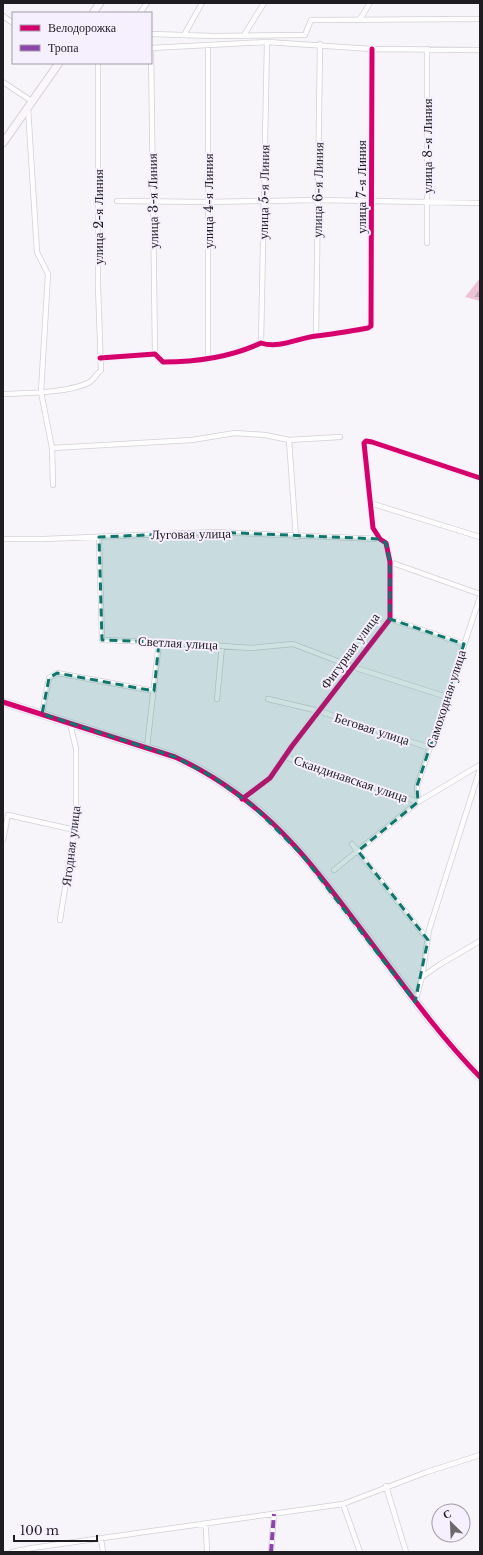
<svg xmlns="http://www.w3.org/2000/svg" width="483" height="1555" font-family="'Libre Baskerville',serif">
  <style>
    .forest { fill: url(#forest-firs) }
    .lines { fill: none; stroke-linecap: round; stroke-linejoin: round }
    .street-casing { stroke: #d2d0d6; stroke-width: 6 }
    .secondary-casing { stroke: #d2d0d6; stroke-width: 9 }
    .street { stroke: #fefdfe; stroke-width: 4.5 }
    .secondary { stroke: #faf6fa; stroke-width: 7 }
    .quiet { stroke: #8e44ad; stroke-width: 4; stroke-dasharray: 8 4; stroke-linecap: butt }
    .cycleway-casing { stroke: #f6f0fe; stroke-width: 8 }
    .cycleway { stroke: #d6006c; stroke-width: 5 }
    .marked { fill: #0f766e; fill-opacity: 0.2; stroke: #0f766e; stroke-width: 3; stroke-dasharray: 8 5; stroke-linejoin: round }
    .labels { text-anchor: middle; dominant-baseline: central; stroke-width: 4; stroke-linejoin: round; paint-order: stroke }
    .street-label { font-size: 13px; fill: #1f1c22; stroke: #f6f0fe }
  </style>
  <defs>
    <pattern id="forest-firs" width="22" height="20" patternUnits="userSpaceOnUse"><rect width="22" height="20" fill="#efc2d5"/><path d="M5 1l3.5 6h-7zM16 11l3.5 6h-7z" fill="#cca6b7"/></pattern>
  </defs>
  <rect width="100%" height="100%" fill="#f7f4fa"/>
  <path class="forest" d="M480 278V301L465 297Z"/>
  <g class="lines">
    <defs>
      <path id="street" d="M140 13 147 3
        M3 16 13 23
        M360 19 370 3
        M151 34 214 36 305 35 311 20 480 19
        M184 35 202 3
        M244 35 264 3
        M151 48 267 42 372 49 480 50
        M151 48 155 354
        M3 82 33 102
        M28 108 37 252 48 274 41 392 52 448 53 485
        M117 201 208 202 317 200 480 203
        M427 243V49
        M316 336 320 44
        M261 343 267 42
        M100 358 155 354 163 362C196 362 231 357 261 343 279 349 298 338 316 336 334 334 351 331 368 328L371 326 372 49
        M208 358V45
        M3 394C26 393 70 393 90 382 94 379 97 374 101 370L98 286V63
        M289 440 296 537
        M52 448 192 440 235 433 265 435 289 440 340 437
        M370 503 480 537
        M99 537 102 640 159 642 252 648 293 644 353 667 447 697
        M3 539H44L215 532 380 539
        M390 562 480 594
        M390 619 464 644
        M217 699 222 646
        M268 699 319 711 430 748
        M42 714 49 678 57 673 154 691
        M147 747 159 642
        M285 757 418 802 417 786 480 597
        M242 799 270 778 292 746 390 619V562L386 543 380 539 373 528 364 443 366 441 372 442 480 478
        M3 840 8 815 75 830
        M352 844 428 940
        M334 870 418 802 480 765
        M60 920 76 818V749L70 723
        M422 977 439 965 480 941
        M415 1002 422 977 429 930 480 769
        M386 1486 406 1552
        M343 1504 360 1552
        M204 1524 206 1529 207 1552
        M101 1539 103 1552
        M12 1552 32 1548 343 1504 427 1472 480 1455
        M271 1552 274 1514"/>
      <path id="secondary" d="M93 13 100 3
        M3 143 59 63
        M3 702 175 757C217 776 259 807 290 841 317 869 340 902 364 933 401 982 437 1033 480 1077"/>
    </defs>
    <use href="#street" class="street-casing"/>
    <use href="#secondary" class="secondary-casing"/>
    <use href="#street" class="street"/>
    <use href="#secondary" class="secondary"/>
    <path class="quiet" d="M271 1552 274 1514"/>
    <defs>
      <path id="cycleway" d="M100 358 155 354 163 362C196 362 231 357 261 343 279 349 298 338 316 336 334 334 351 331 368 328L371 326 372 49
        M3 702 175 757C217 776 259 807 290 841 317 869 340 902 364 933 401 982 437 1033 480 1077
        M242 799 270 778 292 746 390 619V562L386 543 380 539 373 528 364 443 366 441 372 442 480 478"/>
    </defs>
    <use href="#cycleway" class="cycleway-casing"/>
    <use href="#cycleway" class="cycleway"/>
  </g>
  <path class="marked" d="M215 532 380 539 386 543 390 562V619L464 644 417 786 418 802 358 851 428 940 415 1002 302 855 254 807 213 777 175 757 42 714 49 678 57 673 154 691 159 642 102 640 99 537Z"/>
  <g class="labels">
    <g class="street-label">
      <text transform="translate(427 146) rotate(-90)">улица 8-я Линия</text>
      <text transform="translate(361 187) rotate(-90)">улица 7-я Линия</text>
      <text transform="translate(318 190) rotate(-89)">улица 6-я Линия</text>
      <text transform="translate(264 192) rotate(-89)">улица 5-я Линия</text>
      <text transform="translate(153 201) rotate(-91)">улица 3-я Линия</text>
      <text transform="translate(208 201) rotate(-90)">улица 4-я Линия</text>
      <text transform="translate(98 217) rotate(-90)">улица 2-я Линия</text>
      <text transform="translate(191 534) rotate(-1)">Луговая улица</text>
      <text transform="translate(178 643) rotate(3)">Светлая улица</text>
      <text transform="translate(350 651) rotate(-54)">Фигурная улица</text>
      <text transform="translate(446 699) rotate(-72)">Самоходная улица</text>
      <text transform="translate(372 729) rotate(18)">Беговая улица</text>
      <text transform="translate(351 779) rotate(19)">Скандинавская улица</text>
      <text transform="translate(71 846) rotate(-83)">Ягодная улица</text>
    </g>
  </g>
  <rect width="483" height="1555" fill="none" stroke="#1f1c22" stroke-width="8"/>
  <rect x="12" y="12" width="140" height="52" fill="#f6f0fe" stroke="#a09ba6"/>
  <rect x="20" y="25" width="20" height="6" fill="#d6006c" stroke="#a09ba6"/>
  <text x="48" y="32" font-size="12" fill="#1f1c22">Велодорожка</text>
  <rect x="20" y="45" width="20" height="6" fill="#8e44ad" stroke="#a09ba6"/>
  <text x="48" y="52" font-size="12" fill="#1f1c22">Тропа</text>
  <g transform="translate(451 1523) rotate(336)"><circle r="19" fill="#f6f0fe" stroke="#a09ba6"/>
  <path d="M0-3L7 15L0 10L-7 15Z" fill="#6b686e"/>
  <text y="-6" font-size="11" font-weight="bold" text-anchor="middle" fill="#1f1c22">С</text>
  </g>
  <path d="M14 1535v6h83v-6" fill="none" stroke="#1f1c22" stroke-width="2"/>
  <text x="20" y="1535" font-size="12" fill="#1f1c22" stroke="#f6f0fe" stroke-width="3" paint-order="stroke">100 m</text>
</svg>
